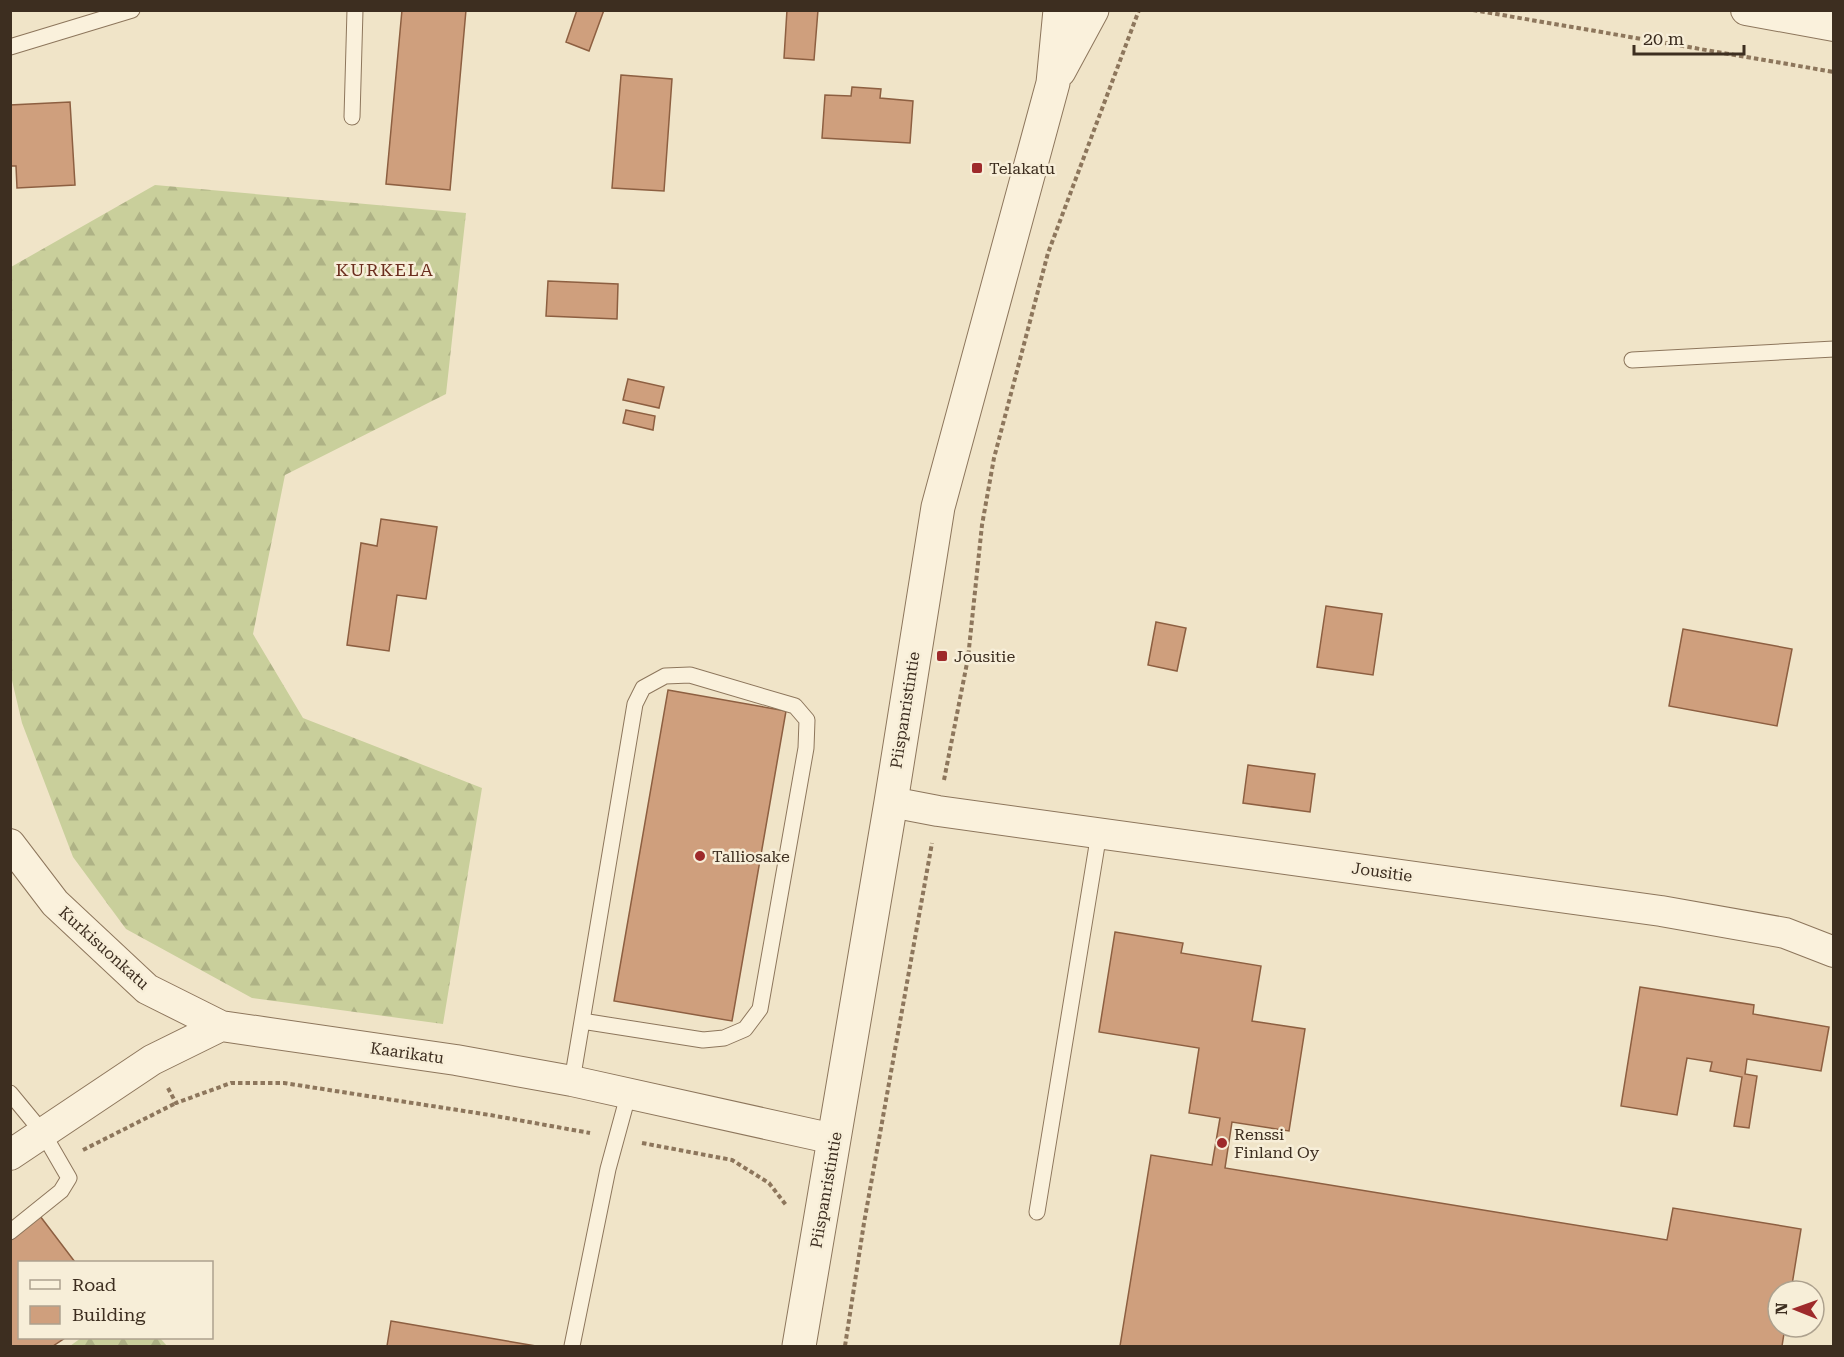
<svg xmlns="http://www.w3.org/2000/svg" width="1844" height="1357" font-family="'Roboto Serif',serif">
  <style>
    .forest { fill: url(#forest-firs) }
    .building { fill: #cf9f7d; stroke: #8d5f41; stroke-width: 1.5 }
    .lines { fill: none; stroke-linecap: round; stroke-linejoin: round }
    .service-casing { stroke: #8d765c; stroke-width: 17 }
    .minor-casing { stroke: #8d765c; stroke-width: 32 }
    .tertiary-casing { stroke: #8d765c; stroke-width: 35 }
    .path { stroke: #8d765c; stroke-width: 4; stroke-dasharray: 4.5 3; stroke-linecap: butt }
    .service { stroke: #faf1dc; stroke-width: 15 }
    .minor { stroke: #faf1dc; stroke-width: 30 }
    .tertiary { stroke: #faf1dc; stroke-width: 33 }
    .poi-dot { fill: #9e2a2b; stroke: #f7eed8; stroke-width: 2 }
    .labels { text-anchor: middle; dominant-baseline: central; stroke-width: 5; stroke-linejoin: round; paint-order: stroke }
    .poi-label { font-size: 16px; fill: #3d2e20; stroke: #f7eed8; text-anchor: start }
    .street-label { font-size: 16px; fill: #3d2e20; stroke: #f7eed8 }
    .neighbourhood-label { font-size: 18px; letter-spacing: 1.5px; fill: #6b2e1e; stroke: #f7eed8 }
  </style>
  <defs>
    <pattern id="forest-firs" width="22" height="20" patternUnits="userSpaceOnUse" patternTransform="scale(1.5)"><rect width="22" height="20" fill="#c9cf9b"/><path d="M5 1l3.5 6h-7zM16 11l3.5 6h-7z" fill="#aeb285"/></pattern>
  </defs>
  <rect width="100%" height="100%" fill="#f0e4c8"/>
  <path class="forest" d="M155 185 466 213 446 394 285 475 253 634 303 718 482 788 443 1024 252 998 126 929 73 857 22 723 10 672 11 267Z
    M81 1338H160L167 1346H70Z"/>
  <path class="building" d="M402 10H466L450 190 386 184Z
    M577 10H604L589 51 566 42Z
    M787 10H818L814 60 784 58Z
    M621 75 672 79 664 191 612 188Z
    M852 87 881 89 880 98 913 101 910 143 822 138 825 95 851 96Z
    M70 102 75 185 17 188 16 166H10V105Z
    M548 281 618 284 617 319 546 316Z
    M628 379 664 387 659 408 623 400Z
    M626 410 655 416 653 430 623 423Z
    M381 519 437 527 426 599 397 595 389 651 347 645 361 543 377 546Z
    M1326 606 1382 614 1373 675 1317 667Z
    M1156 622 1186 628 1177 671 1148 665Z
    M1683 629 1792 649 1777 726 1669 706Z
    M668 690 786 711 732 1021 614 1001Z
    M1248 765 1315 774 1310 812 1243 803Z
    M1115 932 1183 943 1181 953 1261 966 1252 1021 1305 1029 1289 1131 1232 1122 1225 1168 1667 1240 1673 1208 1801 1229 1791 1291H1778V1327H1785L1782 1346H1120L1151 1155 1212 1165 1220 1118 1189 1113 1199 1048 1099 1032Z
    M1640 987 1754 1005 1753 1014 1829 1027 1821 1071 1747 1059 1745 1074 1757 1076 1749 1128 1734 1126 1742 1077 1710 1071 1712 1062 1687 1058 1677 1115 1621 1106Z
    M40 1216 75 1262H20V1338H65L53 1346H10V1239Z
    M391 1321 536 1346H387Z"/>
  <g class="lines">
    <defs>
      <path id="service" d="M10 47 132 10
        M352 117 355 10
        M1632 360 1834 349
        M572 1081 635 704 643 688 665 676 690 675 795 706 807 720 806 748 760 1009 745 1029 724 1038 703 1040 582 1021
        M10 1093 43 1133 69 1178 61 1191 10 1232
        M1037 1212 1099 833
        M572 1346 608 1169 629 1092"/>
      <path id="minor" d="M1746 10 1834 26
        M891 802 938 811 1661 911 1785 933 1834 952
        M10 844 55 903 147 989 221 1026
        M10 1155 152 1060 221 1026 456 1060 572 1081 834 1139"/>
      <path id="tertiary" d="M1059 71 1092 10
        M799 1346 891 802 938 507 1053 83 1060 10"/>
    </defs>
    <use href="#service" class="service-casing"/>
    <use href="#minor" class="minor-casing"/>
    <use href="#tertiary" class="tertiary-casing"/>
    <path class="path" d="M1473 10 1834 72
      M944 780 968 658 982 525 994 458 1048 253 1139 10
      M168 1088 176 1103 231 1083H284L490 1115 590 1133
      M642 1143 732 1160 769 1183 786 1205
      M83 1150 176 1103
      M845 1346 864 1223 932 843"/>
    <use href="#service" class="service"/>
    <use href="#minor" class="minor"/>
    <use href="#tertiary" class="tertiary"/>
  </g>
  <g class="poi-dot">
    <rect x="971" y="162" width="12" height="12" rx="3"/>
    <rect x="936" y="650" width="12" height="12" rx="3"/>
    <circle cx="700" cy="856" r="6"/>
    <circle cx="1222" cy="1143" r="6"/>
  </g>
  <g class="labels">
    <g class="poi-label">
      <text x="989" y="168">Telakatu</text>
      <text x="954" y="656">Jousitie</text>
      <text x="712" y="856">Talliosake</text>
      <text x="1234" y="1134">Renssi<tspan x="1234" dy="18">Finland Oy</tspan></text>
    </g>
    <g class="street-label">
      <text transform="translate(905 710) rotate(-81)">Piispanristintie</text>
      <text transform="translate(1382 872) rotate(8)">Jousitie</text>
      <text transform="translate(104 948) rotate(42)">Kurkisuonkatu</text>
      <text transform="translate(407 1053) rotate(8)">Kaarikatu</text>
      <text transform="translate(826 1190) rotate(-80)">Piispanristintie</text>
    </g>
    <g class="neighbourhood-label">
      <text x="385" y="269">KURKELA</text>
    </g>
  </g>
  <rect width="1844" height="1357" fill="none" stroke="#3d2e20" stroke-width="24"/>
  <rect x="18" y="1261" width="195" height="78" fill="#f7eed8" stroke="#ada18e" stroke-width="1.5"/>
  <rect x="30" y="1280" width="30" height="9" fill="#faf1dc" stroke="#ada18e" stroke-width="1.5"/>
  <text x="72" y="1291" font-size="18" fill="#3d2e20">Road</text>
  <rect x="30" y="1306" width="30" height="18" fill="#cf9f7d" stroke="#ada18e" stroke-width="1.5"/>
  <text x="72" y="1321" font-size="18" fill="#3d2e20">Building</text>
  <g transform="translate(1796 1309) rotate(271)"><circle r="28" fill="#f7eed8" stroke="#ada18e" stroke-width="1.5"/>
  <path d="M0-4.5L10 22L0 15L-10 22Z" fill="#9e2a2b"/>
  <text y="-9" font-size="16" font-weight="bold" text-anchor="middle" fill="#3d2e20">N</text>
  </g>
  <path d="M1634 45v9h110v-9" fill="none" stroke="#3d2e20" stroke-width="3"/>
  <text x="1643" y="45" font-size="18" fill="#3d2e20" stroke="#f7eed8" stroke-width="4.5" paint-order="stroke">20 m</text>
</svg>
